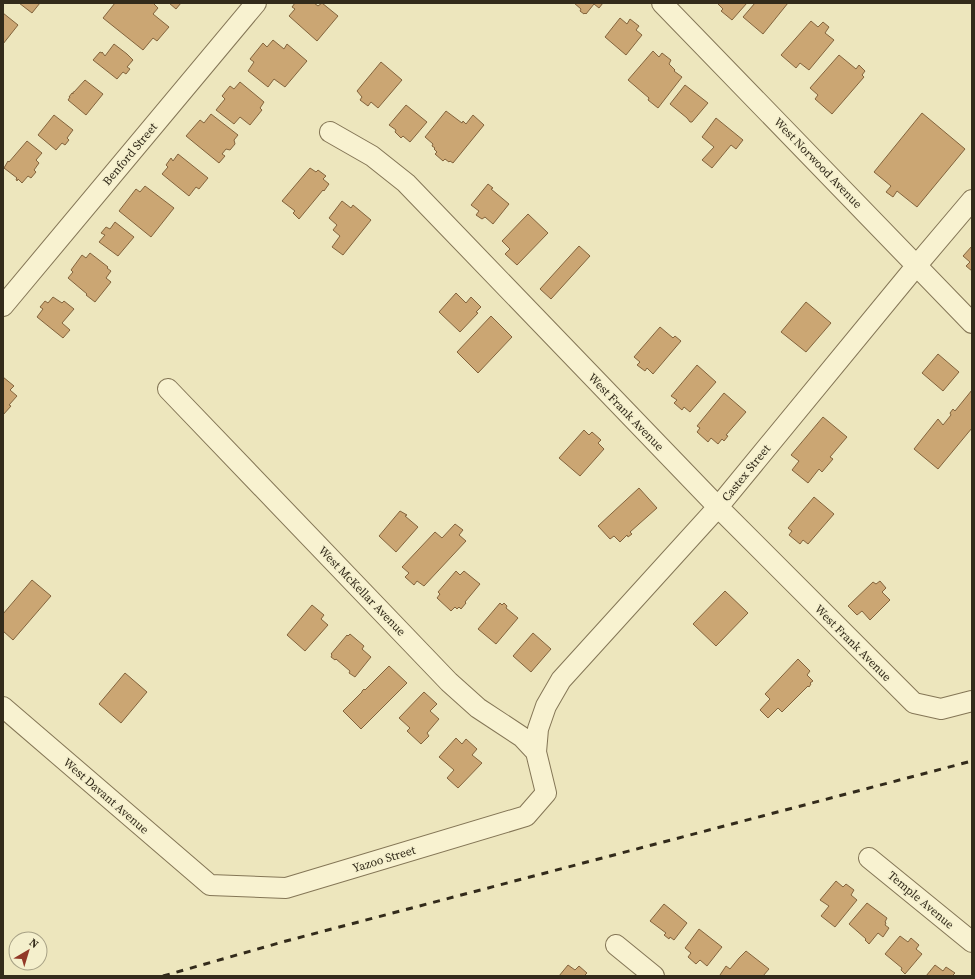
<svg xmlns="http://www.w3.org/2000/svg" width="975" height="979" font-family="'Source Serif 4',serif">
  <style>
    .building { fill: #cba673; stroke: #83643d }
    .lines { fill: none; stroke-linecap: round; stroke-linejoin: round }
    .street-casing { stroke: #847656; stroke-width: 22 }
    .street { stroke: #f8f2d0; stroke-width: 20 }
    .rail { stroke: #332b1b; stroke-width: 3; stroke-dasharray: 7 7; stroke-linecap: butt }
    .labels { text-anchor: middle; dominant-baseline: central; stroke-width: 3; stroke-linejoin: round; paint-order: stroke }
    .street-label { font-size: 12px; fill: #332b1b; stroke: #f4efcc }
  </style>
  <rect width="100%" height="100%" fill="#ede6bd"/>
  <path class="building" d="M19 3H40L32 13Z
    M115 3H153L158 8 153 14 169 27 157 41 153 38 143 50 103 18Z
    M169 3H181L176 9Z
    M295 3H314L318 6 322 3 338 16 317 41 289 16 295 9 292 7Z
    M574 3H603L599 8 594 4 586 14 585 13 584 14 580 11 581 9Z
    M717 3H747L732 20 721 11 723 9Z
    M755 3H788L763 34 743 17Z
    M3 13 18 25 3 44Z
    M620 18 627 24 630 19 639 26 636 30 642 35 626 55 605 37Z
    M811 21 818 27 823 22 829 27 825 33 834 40 809 70 800 63 796 68 781 55Z
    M273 40 284 49 287 44 307 61 285 87 274 79 268 87 248 71 254 62 250 59 263 43 267 47Z
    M114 44 127 54 133 60 127 67 130 69 126 74 123 72 117 79 93 60 100 52 102 53V52L105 56Z
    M653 51 659 57 662 53 671 60 669 64 675 70 674 71 682 77 658 108 648 100 649 98 628 80Z
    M839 55 856 69 859 65 865 71 862 75 864 77 832 114 815 99 818 95 810 88Z
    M381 62 402 80 378 108 371 102 368 106 360 100 362 97 357 91Z
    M85 80 103 94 86 115 68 100 70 97H69L72 93 73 94V92H74Z
    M240 82 264 102 260 108 262 110 250 125 240 117 234 124 216 110 225 99 222 96 230 86 234 89Z
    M685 85 708 103 692 122H690L687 118 670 104Z
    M406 105 427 122 410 142 403 136 401 138 395 132 396 130 389 125Z
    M446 111 462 123 463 121 466 124 473 115 484 125 453 163 450 161 449 162 445 159 443 161 435 154 437 152 434 149 435 148 432 146 433 144 425 137Z
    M922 113 965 149 917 207 897 191 893 197 886 192 891 186 874 172Z
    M211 114 238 135 234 140 235 144 230 150 226 149 222 154 225 156 219 163 186 136 200 120 204 123Z
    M54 115 73 130 67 138 69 140 65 145 62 143 56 150 38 135Z
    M716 118 743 140 736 149 731 145 712 168 702 160 714 147 702 137Z
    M27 141 42 153 36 160 39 163 34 170 36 172 31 178 28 176 22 183 18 179 17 181 16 179 17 178 4 168 8 161 9 162Z
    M178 154 208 178 199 189 196 187 189 196 162 174 168 167 166 165 171 158 173 161Z
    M310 168 316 172 318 170 326 176 323 179 329 184 324 191 323 190 299 219 293 213 295 211 282 201Z
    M488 184 493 188 491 189 509 204 493 224 485 217 482 219 476 215 479 211 471 205Z
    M145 186 174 208 151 237 119 211 136 189 140 192Z
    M342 201 351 208 353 205 371 220 343 255 332 247 340 236 333 230 337 225 329 218Z
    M528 214 548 233 517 265 505 254 510 249 502 241Z
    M115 222 134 237 118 256 99 242 105 235 101 233 106 227 110 229Z
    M579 246 590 256 551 299 540 289Z
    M972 246V271L966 266 970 262 963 256Z
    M90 253 108 267 107 268 111 271 106 278 111 282 95 302 86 295 87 294 68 278 73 272 71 270 82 255 86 258Z
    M456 293 466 303 471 297 481 307 476 312 478 313 460 332 439 312Z
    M53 297 62 303 64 301 74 309 62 323 70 330 63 338 37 317 43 309 40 307 45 301 48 303Z
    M806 302 831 323 806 352 781 332Z
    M491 316 512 337 478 373 457 352Z
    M660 327 673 338 675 336 681 341 653 374 647 368 645 371 637 365 640 362 634 357Z
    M938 354 959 372 943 391 922 373Z
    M697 365 716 382 690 412 684 407 682 410 674 403 677 400 671 396Z
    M3 377 14 386 10 390 17 396 9 405 11 406 3 415Z
    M972 390V428L938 469 914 449 938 419 943 425 951 415 950 413 953 409 955 411Z
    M724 393 746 412 726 435 728 436 724 441 722 439 718 444 711 438 708 442 697 432 700 428 697 426Z
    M823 417 847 437 830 457 833 459 822 472 819 469 808 483 792 470 799 461 791 455Z
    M584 430 589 435 592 432 601 440 598 443 604 449 580 476 559 458Z
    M639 488 657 508 630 532 632 534 628 537 627 535 620 542 614 536 610 539 598 526Z
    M814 497 834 514 808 544 803 540 800 544 789 535 792 531 788 528Z
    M400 511 407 515 405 516 418 527 396 552 379 536Z
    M455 524 463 530 459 535 466 541 424 586 417 581 414 585 405 577 409 573 402 567 435 532 442 538Z
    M456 571 460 575 464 571 480 584 465 602 466 603 461 609 459 607 457 609 455 607 451 611 437 598 440 594 438 592Z
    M32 580 51 596 13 640 3 631V614Z
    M880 581 886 588 882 592 890 600 870 620 862 611 857 615 848 606 873 582 876 584Z
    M725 591 748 613 716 646 693 624Z
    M500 603 502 605 504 603 507 606 506 608 518 618 496 644 478 629Z
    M312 605 324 615 321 619 328 625 305 651 287 635Z
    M533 633 551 649 531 672 513 656Z
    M350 634 364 646 362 649 371 657 355 677 349 673 350 671 336 659 335 660 331 657 332 655 331 654 347 635 348 636Z
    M798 659 810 671 807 675 813 681 810 683 811 684 809 687 808 686 782 712 778 708 768 718 760 710 770 699 765 694Z
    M389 666 407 683 361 729 343 711 362 692V691L364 689 365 690Z
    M125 673 147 692 121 723 99 704Z
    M424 692 437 704 430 711 439 719 427 733 429 736 421 744 407 731 410 728 399 718Z
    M456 738 462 744 466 739 477 749 472 755 482 763 458 788 447 778 454 770 439 757Z
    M836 881 843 887 846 884 854 890 851 895 857 900 835 927 821 916 829 906 820 900Z
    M867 903 887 918 885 922 886 923 885 925 889 928 883 937 878 933 869 944 865 940 866 939 849 924Z
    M664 904 687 923 674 940 670 937 669 939 664 935 666 933 650 921Z
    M699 929 722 947 707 966 700 960 696 964 688 957 691 953 685 948Z
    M900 936 908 942 911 938 919 945 916 949 922 954 905 974 901 970 902 968 885 954Z
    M746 951 769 969 763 976H721L720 975 726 966 730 969 739 958Z
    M568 965 575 970 579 966 587 973 584 976H559Z
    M935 965 943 971 946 967 955 973 952 976H926Z"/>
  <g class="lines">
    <defs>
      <path id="street" d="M662 3 972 323
        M330 132 372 156 406 183 718 507 914 703 941 709 972 701
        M3 306 256 3
        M3 707 210 885 286 888 526 816 546 793 536 752 522 737 478 708 449 682 168 389
        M536 752 538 729 546 706 561 680 718 507 917 265 972 200
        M869 858 972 942
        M616 945 654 976"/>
    </defs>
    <use href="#street" class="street-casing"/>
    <use href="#street" class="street"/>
    <path class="rail" d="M163 976 286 941 972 761"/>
  </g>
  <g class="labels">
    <g class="street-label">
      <text transform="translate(130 154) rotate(-50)">Benford Street</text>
      <text transform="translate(818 163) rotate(46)">West Norwood Avenue</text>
      <text transform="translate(626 412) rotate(46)">West Frank Avenue</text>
      <text transform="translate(746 473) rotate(-51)">Castex Street</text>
      <text transform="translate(362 591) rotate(46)">West McKellar Avenue</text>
      <text transform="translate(853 643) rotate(45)">West Frank Avenue</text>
      <text transform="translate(106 796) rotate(41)">West Davant Avenue</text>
      <text transform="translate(384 859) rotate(-17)">Yazoo Street</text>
      <text transform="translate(921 900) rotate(40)">Temple Avenue</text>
    </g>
  </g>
  <rect width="975" height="979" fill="none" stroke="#332b1b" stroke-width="8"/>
  <g transform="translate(28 951) rotate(38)"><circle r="19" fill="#f4efcc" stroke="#a7a185"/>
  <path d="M0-3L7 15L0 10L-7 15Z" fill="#923827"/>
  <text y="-6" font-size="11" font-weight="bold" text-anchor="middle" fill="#332b1b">N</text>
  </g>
</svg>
